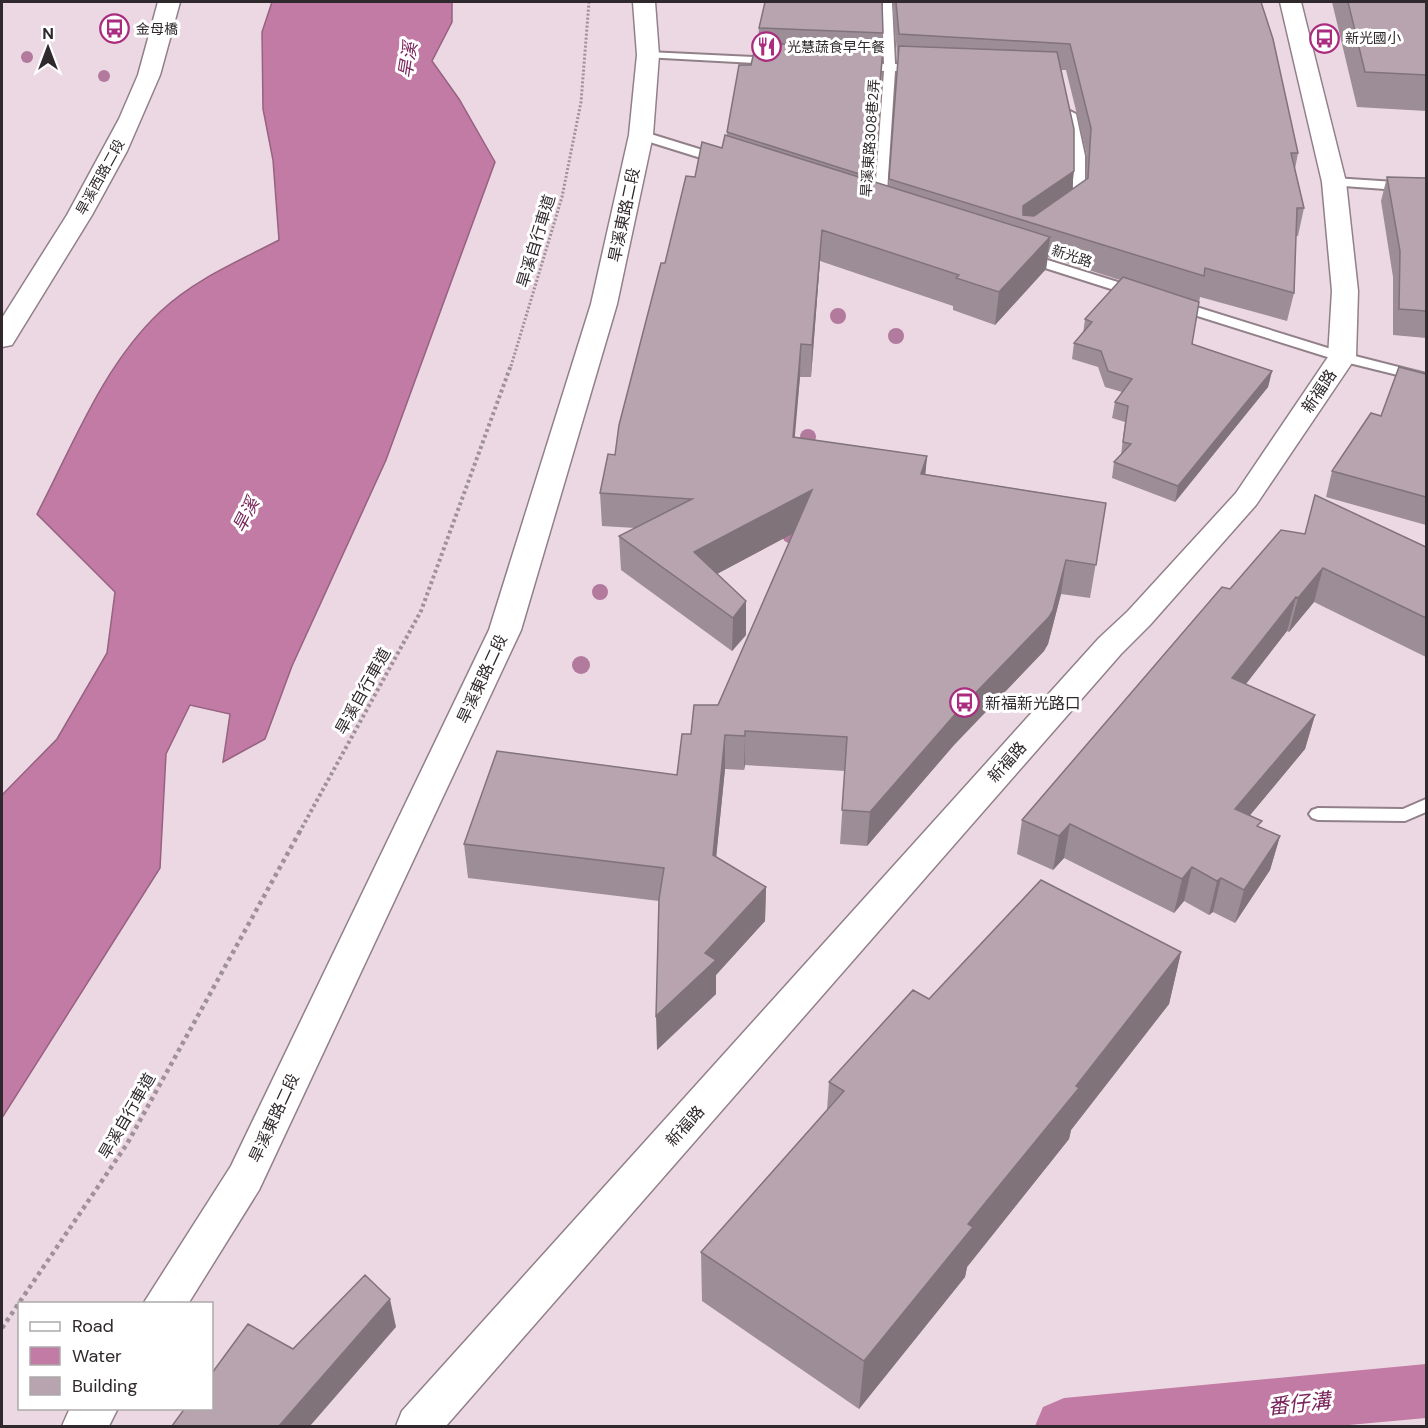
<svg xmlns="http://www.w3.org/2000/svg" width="1428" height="1428" font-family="'DM Sans','Noto Sans TC',sans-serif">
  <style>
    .water { fill: #c27ba4; stroke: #966280; stroke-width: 1.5 }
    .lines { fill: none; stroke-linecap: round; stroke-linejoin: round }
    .canal { fill: #c27ba4; fill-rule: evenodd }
    .service-casing { stroke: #928089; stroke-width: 4 }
    .minor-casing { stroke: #928089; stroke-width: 3 }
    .path-far2 { stroke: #9f9198; stroke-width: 3; stroke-dasharray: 2 2; stroke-linecap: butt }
    .path-far1 { stroke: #9f9198; stroke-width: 4; stroke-dasharray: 3 3; stroke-linecap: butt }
    .path { stroke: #9f9198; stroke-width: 4.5; stroke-dasharray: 4 4; stroke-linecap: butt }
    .service { fill: #fff; fill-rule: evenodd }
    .minor { fill: #fff; fill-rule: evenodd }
    .tree { fill: #b27a9c }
    .wall { fill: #9d8d96; fill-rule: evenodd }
    .shaded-wall { fill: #80737a }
    .building { fill: #b7a4ae; stroke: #80737a; stroke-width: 1.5 }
    .labels { text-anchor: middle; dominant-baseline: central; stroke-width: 6; stroke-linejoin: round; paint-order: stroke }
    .far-poi-label { font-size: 14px; fill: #2f282c; stroke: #fff; text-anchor: start }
    .far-street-label { font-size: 14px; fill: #2f282c; stroke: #fff }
    .street-label { font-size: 16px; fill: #2f282c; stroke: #fff }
    .poi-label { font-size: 16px; fill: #2f282c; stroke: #fff; text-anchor: start }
    .water-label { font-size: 18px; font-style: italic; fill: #7a255b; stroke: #fff }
    .near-water-label { font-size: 21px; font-style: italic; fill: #7a255b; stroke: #fff }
  </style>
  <rect width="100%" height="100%" fill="#ecd8e2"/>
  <path class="water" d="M272 2H452V22L432 61 459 99 495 162 386 460 292 666 265 739 223 762 230 714 190 705 166 754 160 868 2 1118V795L57 739 107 653 115 592 37 514C73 445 103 365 161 311 195 279 239 261 279 240L273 160 263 109 262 32Z"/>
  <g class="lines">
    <path class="canal" d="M1426 1364V1418L1338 1426H1035L1043 1407 1064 1398Z"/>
    <defs>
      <path id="service" d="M882 2H892L895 64 920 66 926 69 920 72 895 71 886 207 880 211 874 207 884 71 859 69 853 66 859 63 884 64Z
        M648 52 773 58 779 61 773 64 644 57V53Z
        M1070 111 1076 114 1085 156V201L1076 207 1070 203 1073 200V156L1064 114Z
        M641 131 725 157 727 160 717 163 637 138 635 135Z
        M1334 178 1426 184V192L1330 185 1328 182Z
        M1025 253 1140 289 1142 292 1140 295H1130L1020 260V254Z
        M1177 301 1347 354 1426 374V382L1337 360 1172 308V302Z
        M1426 799V812L1405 821 1318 820 1312 818 1309 814 1312 810 1318 808 1403 809Z"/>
      <path id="minor" d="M158 2H180L160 75 127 151 92 215 12 345 2 347V318L67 215 119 119 138 75Z
        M633 2H655L659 55 653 135 617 304 521 630 259 1190 188 1304H143L231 1166 489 630 591 304 629 135 637 55Z
        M1280 2H1301L1346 182 1358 291 1356 357 1256 505 1150 625 1121 654 446 1426H396L402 1411 1099 638 1128 611 1236 493 1328 357 1332 291 1322 182Z
        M70 1408H118L109 1426H62Z"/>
    </defs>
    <use href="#service" class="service-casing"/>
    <use href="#minor" class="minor-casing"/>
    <path class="path-far2" d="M511 366 562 197 581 102 589 2"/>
    <path class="path-far1" d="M299 833 421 611 511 365"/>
    <path class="path" d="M2 1328 127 1144 300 831"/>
    <use href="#service" class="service"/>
    <use href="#minor" class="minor"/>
  </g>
  <g class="tree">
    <circle cx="27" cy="57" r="6"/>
    <circle cx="104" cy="76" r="6"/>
    <circle cx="838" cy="316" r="8"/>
    <circle cx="896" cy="336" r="8"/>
    <circle cx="808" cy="437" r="8"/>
    <circle cx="790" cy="535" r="8"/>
    <circle cx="600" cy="592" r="8"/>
    <circle cx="581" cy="665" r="9"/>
  </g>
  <path class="wall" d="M765 2H883V33L882 71 873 182 889 187 898 61 892 2H1261L1298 153 1295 169 1304 208 1298 236H1296L1294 293 1287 321 1200 297 1192 344 1272 371 1268 387 1175 502 1112 478 1114 462 1121 455 1125 422 1112 418 1115 402 1122 392 1105 387 1098 367 1072 359 1074 343 1083 334 1085 319 1120 280 1048 257 1046 269 995 325 953 310V306L820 261 811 377H800L794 437 927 456 925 474 1106 503 1090 598 1061 594 1048 644 1044 651 954 745 867 846 840 844 845 771 745 765 744 770 725 769 716 857 766 887 765 921 716 975V994L657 1050 659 901 468 878 464 844 677 775 691 734 718 705 793 533 717 574 746 601V635L732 651 621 570 619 536 635 528 602 526 600 493 615 455 665 263 695 177 722 148 727 136V132L758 43 759 28ZM1061 70H1066L1087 155 1086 180 1072 189Z
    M1332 2H1426V111L1357 107Z
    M1387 177 1426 178V338L1393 335V277L1381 201Z
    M1426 374V525L1326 497 1332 471 1381 416Z
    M1305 534 1426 547V657L1314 602 1289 632 1287 631 1246 684 1315 715 1305 749 1250 815 1260 828 1280 836 1270 870 1235 923 1213 912 1209 915 1184 901 1174 913 1064 858 1053 870 1017 854 1022 820 1230 589Z
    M1181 952 1169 1004 1071 1130 1069 1139 967 1267 965 1277 859 1409 702 1301 701 1252 827 1110 829 1082 929 999Z"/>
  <path class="shaded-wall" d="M1074 171 1071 199 1035 224 1021 220 1023 206Z
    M822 230 820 261 811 377 812 345Z
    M1050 237 1046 269 995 325 999 292Z
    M801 344 800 377 792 470 793 437Z
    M1272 371 1268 387 1175 502 1178 486Z
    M927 456 924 490 921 474Z
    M812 490 811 524 694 586V552Z
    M1066 560 1061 594 1048 644 1044 651 954 745 867 846 870 812Z
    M1323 568 1314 602 1289 632 1298 598Z
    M1296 597 1287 631 1224 712 1232 678Z
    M746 601V635L732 651 733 618Z
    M1315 715 1305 749 1227 843 1235 809Z
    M745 731V765L744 770 745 736Z
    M725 735V769L713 889V855Z
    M1070 824 1064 858 1053 870 1059 836Z
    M1280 836 1270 870 1235 923 1244 890Z
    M1192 867 1184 901 1174 913 1182 879Z
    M1221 878 1213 912 1209 915 1217 881Z
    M766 887 765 921 716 975V994L657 1050 656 1016 705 953Z
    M1181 952 1169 1004 1071 1130 1069 1139 967 1267 965 1277 859 1409 864 1361 968 1224Z
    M390 1299 396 1327 310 1426H279Z"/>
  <path class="building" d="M765 2H882L883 33 759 28Z
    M896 2H1261L1273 39 1298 153H1291L1304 208H1297L1294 293 1205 268 1204 276 889 179 899 46 1057 52 1074 129V171L1023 206V215L1034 216 1088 178 1091 128 1070 44 899 34Z
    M1348 2H1426V75L1365 72Z
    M756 43 883 48 872 178 727 132 739 65H751Z
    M725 135 1050 237 999 292 956 278 959 275 822 230 812 345 801 344 793 437 927 456 921 474 1106 503 1096 565 1066 560 1053 610 1049 617 958 711 870 812 842 810 847 737 745 731V736L725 735 713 855 766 887 705 953 716 960 656 1016 659 899 664 868 464 844 497 751 677 775 682 734H691L694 705H718L812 490 694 552 746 601 733 618 619 536 692 499 600 493 608 454 615 455 619 425 661 263H665L686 176 695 177 702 142 722 148Z
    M1387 177 1426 178V311L1399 309 1400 251Z
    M1123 277 1199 302 1192 344 1272 371 1178 486 1114 462 1131 444 1123 442 1128 406 1115 402 1132 379 1108 371 1101 351 1074 343 1092 322 1085 319Z
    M1399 367 1426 374V497L1332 471 1371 413 1381 416Z
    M1315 495 1426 547V618L1323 568 1298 598 1296 597 1232 678 1315 715 1235 809 1262 821 1257 826 1280 836 1244 890 1221 878 1217 881 1192 867 1182 879 1070 824 1059 836 1022 820 1222 587 1230 589 1281 530 1305 534Z
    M1041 880 1181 952 1076 1086 1079 1088 968 1224 973 1227 864 1361 701 1252 844 1091 829 1082 913 990 929 999Z
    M365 1275 390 1299 279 1426H172L185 1408H212V1373L248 1324 293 1349Z"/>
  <defs>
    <symbol id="bus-ring" viewBox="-11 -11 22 22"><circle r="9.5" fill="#fff" stroke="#a92c7e" stroke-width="1.5"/><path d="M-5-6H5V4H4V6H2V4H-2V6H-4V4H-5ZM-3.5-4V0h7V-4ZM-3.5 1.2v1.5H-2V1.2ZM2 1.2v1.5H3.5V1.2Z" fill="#a92c7e"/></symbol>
    <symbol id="restaurant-ring" viewBox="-11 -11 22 22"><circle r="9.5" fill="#fff" stroke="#a92c7e" stroke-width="1.5"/><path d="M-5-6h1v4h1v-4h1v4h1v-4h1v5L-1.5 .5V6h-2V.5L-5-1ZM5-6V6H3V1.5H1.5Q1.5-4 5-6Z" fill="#a92c7e"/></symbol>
  </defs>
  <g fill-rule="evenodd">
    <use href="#bus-ring" x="98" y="12" width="33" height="33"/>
    <use href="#bus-ring" x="1308" y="22" width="33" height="33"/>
    <use href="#restaurant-ring" x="750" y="30" width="33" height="33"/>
    <use href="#bus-ring" x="948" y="686" width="33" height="33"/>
  </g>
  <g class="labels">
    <g class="far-poi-label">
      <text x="136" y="29">金母橋</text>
      <text x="1345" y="38">新光國小</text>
      <text x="787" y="47">光慧蔬食早午餐</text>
    </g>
    <g class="far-street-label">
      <text transform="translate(870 138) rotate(-86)">旱溪東路308巷2弄</text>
      <text transform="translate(100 177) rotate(-61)">旱溪西路二段</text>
      <text transform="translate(1072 256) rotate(18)">新光路</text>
    </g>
    <g class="street-label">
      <text transform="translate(624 215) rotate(-78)">旱溪東路二段</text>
      <text transform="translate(536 241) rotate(-73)">旱溪自行車道</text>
      <text transform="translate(1319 391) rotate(-56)">新福路</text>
      <text transform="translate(482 679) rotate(-65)">旱溪東路二段</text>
      <text transform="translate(363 691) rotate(-61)">旱溪自行車道</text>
      <text transform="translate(1007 762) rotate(-48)">新福路</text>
      <text transform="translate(127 1116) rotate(-60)">旱溪自行車道</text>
      <text transform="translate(274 1118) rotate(-65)">旱溪東路二段</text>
      <text transform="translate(685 1126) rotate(-48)">新福路</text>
    </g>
    <g class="poi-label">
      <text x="985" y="703">新福新光路口</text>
    </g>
    <g class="water-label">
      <text transform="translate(408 60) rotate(-81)">旱溪</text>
      <text transform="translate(246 515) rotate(-63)">旱溪</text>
    </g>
    <g class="near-water-label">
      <text transform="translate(1299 1404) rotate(-6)">番仔溝</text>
    </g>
  </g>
  <rect width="1428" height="1428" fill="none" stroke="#2f282c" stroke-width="6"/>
  <rect x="18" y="1302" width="195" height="108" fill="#ffffff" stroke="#aca9ab" stroke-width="1.5"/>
  <rect x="30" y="1322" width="30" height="9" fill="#ffffff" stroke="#aca9ab" stroke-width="1.5"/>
  <text x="72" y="1332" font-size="18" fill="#2f282c">Road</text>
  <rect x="30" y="1347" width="30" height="18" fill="#c27ba4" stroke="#aca9ab" stroke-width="1.5"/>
  <text x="72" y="1362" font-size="18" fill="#2f282c">Water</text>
  <rect x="30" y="1377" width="30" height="18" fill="#b7a4ae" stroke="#aca9ab" stroke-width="1.5"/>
  <text x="72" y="1392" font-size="18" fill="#2f282c">Building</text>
  <g transform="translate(48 48)" stroke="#ffffff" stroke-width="4.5" paint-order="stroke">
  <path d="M0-4.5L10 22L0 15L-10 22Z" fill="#2f282c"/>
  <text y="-9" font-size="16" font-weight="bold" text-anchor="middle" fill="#2f282c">N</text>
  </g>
</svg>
